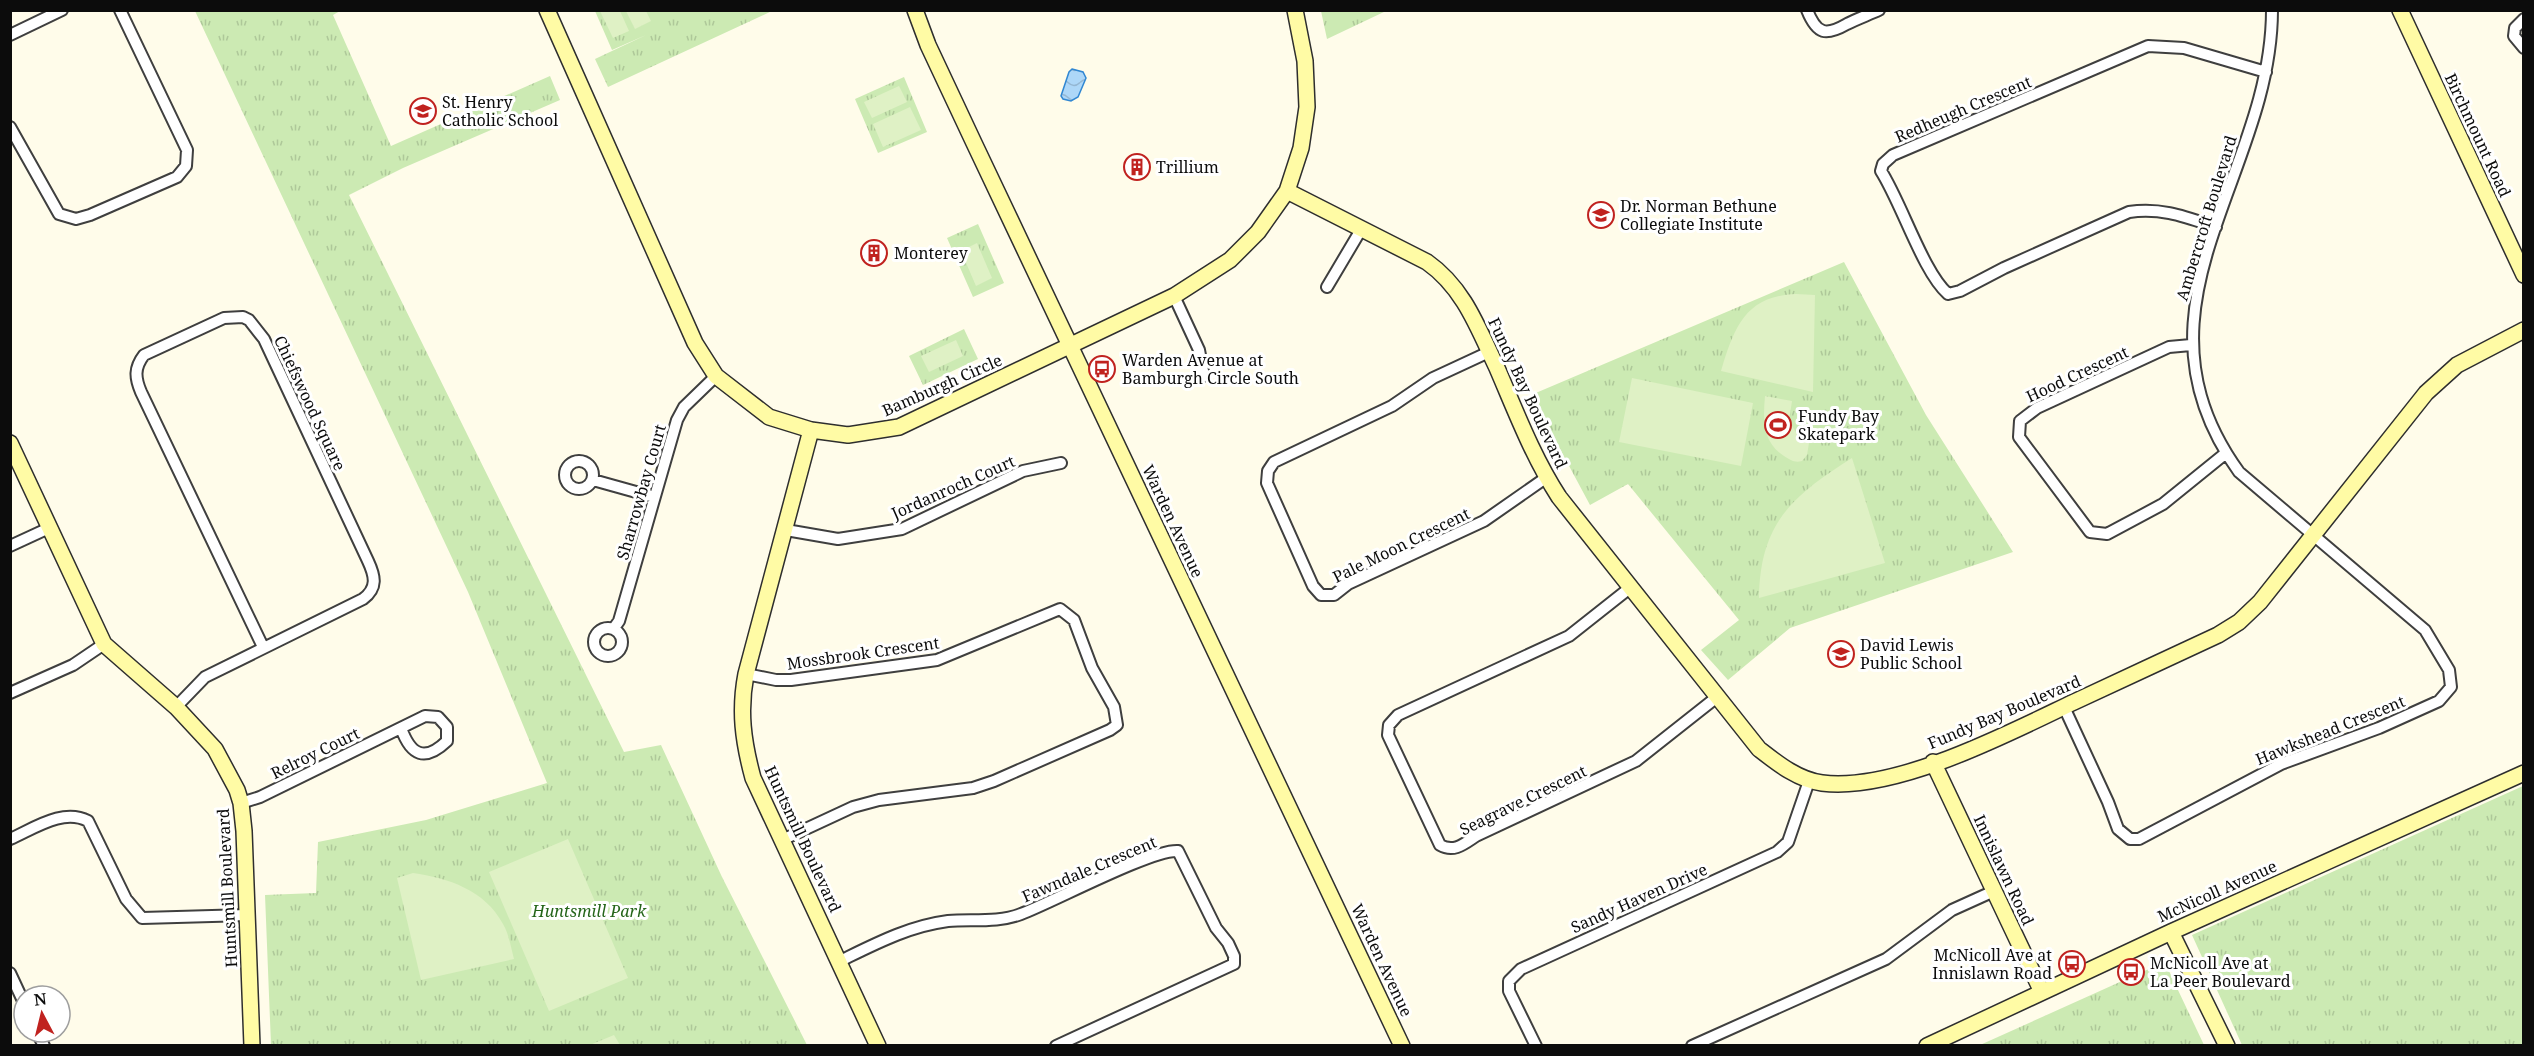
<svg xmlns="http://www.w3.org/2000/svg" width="2534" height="1056" font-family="'Noto Serif',serif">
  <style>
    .grass { fill: url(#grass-tufts) }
    .pitch { fill: #dff1c5 }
    .water { fill: url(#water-waves); stroke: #3187d2; stroke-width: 1.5 }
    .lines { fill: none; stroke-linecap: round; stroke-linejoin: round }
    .street-casing { stroke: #3f3f3f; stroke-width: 14 }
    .secondary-casing { stroke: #2e2e2e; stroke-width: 18 }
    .street { stroke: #fff; stroke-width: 10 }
    .secondary { stroke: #fffba5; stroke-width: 15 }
    .labels { text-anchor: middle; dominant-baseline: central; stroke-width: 6; stroke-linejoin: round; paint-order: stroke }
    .poi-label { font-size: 16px; fill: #0c0c0c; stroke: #fff; text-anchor: start }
    .street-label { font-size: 16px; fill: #0c0c0c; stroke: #fff }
    .park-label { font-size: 16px; font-style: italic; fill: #25651a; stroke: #fff }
  </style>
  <defs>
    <pattern id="grass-tufts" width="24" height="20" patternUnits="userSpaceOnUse" patternTransform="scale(1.5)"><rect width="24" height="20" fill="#cceab3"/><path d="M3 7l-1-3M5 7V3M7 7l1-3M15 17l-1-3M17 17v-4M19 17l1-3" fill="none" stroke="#aec899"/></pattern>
    <pattern id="water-waves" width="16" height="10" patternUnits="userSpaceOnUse" patternTransform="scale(1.5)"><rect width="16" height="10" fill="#add7f8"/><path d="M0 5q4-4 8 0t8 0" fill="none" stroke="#94b7d3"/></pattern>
  </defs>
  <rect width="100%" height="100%" fill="#fffcea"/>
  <path class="grass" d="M195 11H340L333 15 391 146 550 76 560 100 403 168 349 195 624 752 661 745 722 877 807 1045H271L265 895 316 893 318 842 426 820 547 783 468 592Z
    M595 11H772L608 87 595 59 646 35 612 50Z
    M1321 11V10L1386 11 1327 39Z
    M904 77 927 132 878 153 855 99Z
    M978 224 1004 283 973 297 947 238Z
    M1844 262 1926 415 2013 552 1790 628 1728 680 1701 650 1739 620 1628 484 1590 505 1531 395Z
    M964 329 978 359 923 385 909 356Z
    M2523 786V1045H2242L2192 935Z
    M2162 963 2169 971 2204 1045H1980Z"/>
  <path class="pitch" d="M600 11H620L629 31 613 38Z
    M626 11H646L651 21 635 29Z
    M899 86 907 102 872 118 864 102Z
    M910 107 921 130 883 147 873 124Z
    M977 243 992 278 976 286 961 251Z
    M1796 294 1815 295 1813 392 1721 371C1734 328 1745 296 1796 294Z
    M956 340 963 356 929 372 921 356Z
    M1632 378 1753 403 1741 466 1619 442Z
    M1765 396 1792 401 1789 421 1797 434 1809 443 1807 455 1802 461C1794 463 1791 460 1784 456 1762 442 1763 419 1765 396Z
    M1852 458 1885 563 1759 598C1760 523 1792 496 1852 458Z
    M568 839 628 978 549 1011 489 872Z
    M413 873C448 878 485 890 503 924 509 934 511 948 514 959L421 980 397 878Z
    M614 1035 620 1045H590Z"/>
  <path class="water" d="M1072 69 1083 72 1086 78 1078 97 1071 101 1063 99 1061 96 1069 72Z"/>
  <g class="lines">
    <defs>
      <path id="street" d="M1807 10C1817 35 1826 36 1847 24 1857 19 1868 15 1879 10
        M2524 19 2515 28 2514 36 2524 48
        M10 35 62 10
        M10 127 59 214 76 219 90 215 177 177 186 166 187 150 120 10
        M2216 227C2186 217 2161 207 2129 212L2004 268 1960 291 1948 294C1923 272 1902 204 1881 171L1883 164 1893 155 2148 46 2184 48 2266 72
        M1327 287 1362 228
        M1174 296 1199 350 1204 376
        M2191 345 2169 347 2037 408 2020 421 2019 437 2090 532 2107 534 2163 504 2226 453
        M1489 352 1433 378 1392 406 1274 462 1268 471 1267 483 1313 586 1321 595H1334L1348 584 1484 521 1547 477
        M565 475a14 14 0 1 1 28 0a14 14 0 1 1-28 0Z
        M593 480 654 497
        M786 530 838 539 902 529 1023 471 1061 463
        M10 546 49 528
        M1631 587 1569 636 1398 715 1389 725 1388 735 1440 845C1454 853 1464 844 1476 836L1636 761 1717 697
        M614 628 619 621 677 420 684 407 716 376
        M594 642a14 14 0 1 1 28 0a14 14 0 1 1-28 0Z
        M746 674 776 680H791L937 660 1060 609 1074 620 1092 668 1114 707 1117 725 1110 730 994 781 973 788 879 800 853 807 782 840
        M10 693 73 665 104 644
        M176 707 205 677 363 599C378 588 375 576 368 561L264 339 249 320 243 317 224 318 144 355C134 368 135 378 141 392L263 647
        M2064 707 2108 802 2118 829 2130 839H2139L2281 764 2379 728 2439 701 2451 687 2449 670 2425 630 2239 472C2119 306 2272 177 2272 10
        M241 803 260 797 425 716 438 717 447 727V741C425 762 411 756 401 728
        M10 839C35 828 63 808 88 821L126 899 142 918 247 915
        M840 961C875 944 909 926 948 921 971 919 998 923 1021 914 1053 902 1152 849 1178 851L1216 928 1228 943 1234 956V964L1056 1046
        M10 973 24 1003
        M37 1032 44 1046
        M1536 1046 1509 991V981L1521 969 1777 852 1788 842 1809 781
        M1692 1046 1886 959 1952 910 1994 891"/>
      <path id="secondary" d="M547 10 695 343 716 376 769 417 811 430 848 435 899 427 1174 296 1230 260 1258 232 1287 191 1301 148 1307 107 1305 61 1295 10
        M915 10 928 45 974 143 1402 1046
        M2400 10 2524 275
        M1287 191 1427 262C1464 288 1478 328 1497 368 1516 412 1533 457 1559 497L1759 749C1777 763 1798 780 1822 783 1896 792 2007 734 2074 702 2122 680 2170 657 2218 635L2239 622 2260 602 2426 393 2457 365 2524 330
        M811 430 746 674C739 711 743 741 753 778L878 1046
        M10 443 104 644 176 707 215 749 237 790 241 803 244 831 252 1046
        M1933 762 2042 992
        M2171 932 2227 1046
        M1927 1046 2171 932 2524 773"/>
    </defs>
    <use href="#street" class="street-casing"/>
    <use href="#secondary" class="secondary-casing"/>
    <use href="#street" class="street"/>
    <use href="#secondary" class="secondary"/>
  </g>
  <defs>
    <symbol id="school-ring" viewBox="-11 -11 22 22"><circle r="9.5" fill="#fff" stroke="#c0221f" stroke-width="1.5"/><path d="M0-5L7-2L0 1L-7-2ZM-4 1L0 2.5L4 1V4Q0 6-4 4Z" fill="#c0221f"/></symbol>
    <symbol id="building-ring" viewBox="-11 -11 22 22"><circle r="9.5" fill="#fff" stroke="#c0221f" stroke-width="1.5"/><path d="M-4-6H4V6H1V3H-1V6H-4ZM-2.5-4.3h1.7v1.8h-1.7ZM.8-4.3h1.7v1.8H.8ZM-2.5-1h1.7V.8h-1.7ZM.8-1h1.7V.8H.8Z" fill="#c0221f"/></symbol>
    <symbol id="bus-ring" viewBox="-11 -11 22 22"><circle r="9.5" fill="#fff" stroke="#c0221f" stroke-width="1.5"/><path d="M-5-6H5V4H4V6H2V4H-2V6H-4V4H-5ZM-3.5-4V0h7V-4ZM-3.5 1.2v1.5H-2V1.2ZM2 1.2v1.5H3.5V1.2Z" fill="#c0221f"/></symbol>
    <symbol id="stadium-ring" viewBox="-11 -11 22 22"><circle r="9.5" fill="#fff" stroke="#c0221f" stroke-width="1.5"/><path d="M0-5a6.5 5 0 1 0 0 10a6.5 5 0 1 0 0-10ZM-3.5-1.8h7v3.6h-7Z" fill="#c0221f"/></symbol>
  </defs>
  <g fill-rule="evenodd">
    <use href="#school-ring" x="408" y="96" width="30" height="30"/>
    <use href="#building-ring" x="1122" y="152" width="30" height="30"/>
    <use href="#school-ring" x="1586" y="200" width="30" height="30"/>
    <use href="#building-ring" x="859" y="238" width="30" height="30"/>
    <use href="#bus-ring" x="1087" y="354" width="30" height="30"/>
    <use href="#stadium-ring" x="1763" y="410" width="30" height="30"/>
    <use href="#school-ring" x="1826" y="639" width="30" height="30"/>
    <use href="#bus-ring" x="2057" y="949" width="30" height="30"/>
    <use href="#bus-ring" x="2116" y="957" width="30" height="30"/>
  </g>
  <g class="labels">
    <g class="poi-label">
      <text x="442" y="102">St. Henry<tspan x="442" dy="18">Catholic School</tspan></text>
      <text x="1156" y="167">Trillium</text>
      <text x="1620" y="206">Dr. Norman Bethune<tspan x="1620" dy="18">Collegiate Institute</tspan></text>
      <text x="894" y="253">Monterey</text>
      <text x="1122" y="360">Warden Avenue at<tspan x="1122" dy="18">Bamburgh Circle South</tspan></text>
      <text x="1798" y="416">Fundy Bay<tspan x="1798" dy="18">Skatepark</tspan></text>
      <text x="1860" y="645">David Lewis<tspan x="1860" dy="18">Public School</tspan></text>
      <text x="2052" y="955" text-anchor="end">McNicoll Ave at<tspan x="2052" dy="18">Innislawn Road</tspan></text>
      <text x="2150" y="963">McNicoll Ave at<tspan x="2150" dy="18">La Peer Boulevard</tspan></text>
    </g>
    <g class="street-label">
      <text transform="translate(1963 109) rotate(-23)">Redheugh Crescent</text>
      <text transform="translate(2478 135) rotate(65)">Birchmount Road</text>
      <text transform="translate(2206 218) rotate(-73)">Ambercroft Boulevard</text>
      <text transform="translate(2077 374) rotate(-25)">Hood Crescent</text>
      <text transform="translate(942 385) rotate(-24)">Bamburgh Circle</text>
      <text transform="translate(1528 393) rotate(65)">Fundy Bay Boulevard</text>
      <text transform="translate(310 403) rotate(65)">Chiefswood Square</text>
      <text transform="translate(953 487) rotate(-24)">Jordanroch Court</text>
      <text transform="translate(641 492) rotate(-74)">Sharrowbay Court</text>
      <text transform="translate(1173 521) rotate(65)">Warden Avenue</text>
      <text transform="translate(1401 545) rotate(-26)">Pale Moon Crescent</text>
      <text transform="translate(863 653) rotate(-8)">Mossbrook Crescent</text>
      <text transform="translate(2004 712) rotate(-23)">Fundy Bay Boulevard</text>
      <text transform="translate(2330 730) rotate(-22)">Hawkshead Crescent</text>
      <text transform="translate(315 753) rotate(-26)">Relroy Court</text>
      <text transform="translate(1523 800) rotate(-26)">Seagrave Crescent</text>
      <text transform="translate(803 839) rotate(65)">Huntsmill Boulevard</text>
      <text transform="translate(1089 869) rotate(-23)">Fawndale Crescent</text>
      <text transform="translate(2004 870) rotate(65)">Innislawn Road</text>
      <text transform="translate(227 888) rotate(-93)">Huntsmill Boulevard</text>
      <text transform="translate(2217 891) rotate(-24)">McNicoll Avenue</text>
      <text transform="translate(1639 898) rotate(-24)">Sandy Haven Drive</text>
      <text transform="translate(1382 960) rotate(65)">Warden Avenue</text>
    </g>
    <g class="park-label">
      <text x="589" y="911">Huntsmill Park</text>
    </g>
  </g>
  <rect width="2534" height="1056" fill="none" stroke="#0c0c0c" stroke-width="24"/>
  <g transform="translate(42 1014) rotate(353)"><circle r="28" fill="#ffffff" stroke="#9e9e9e" stroke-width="1.5"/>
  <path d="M0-4.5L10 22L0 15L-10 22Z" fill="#c0221f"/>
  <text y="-9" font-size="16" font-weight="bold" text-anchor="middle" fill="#0c0c0c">N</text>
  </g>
</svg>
